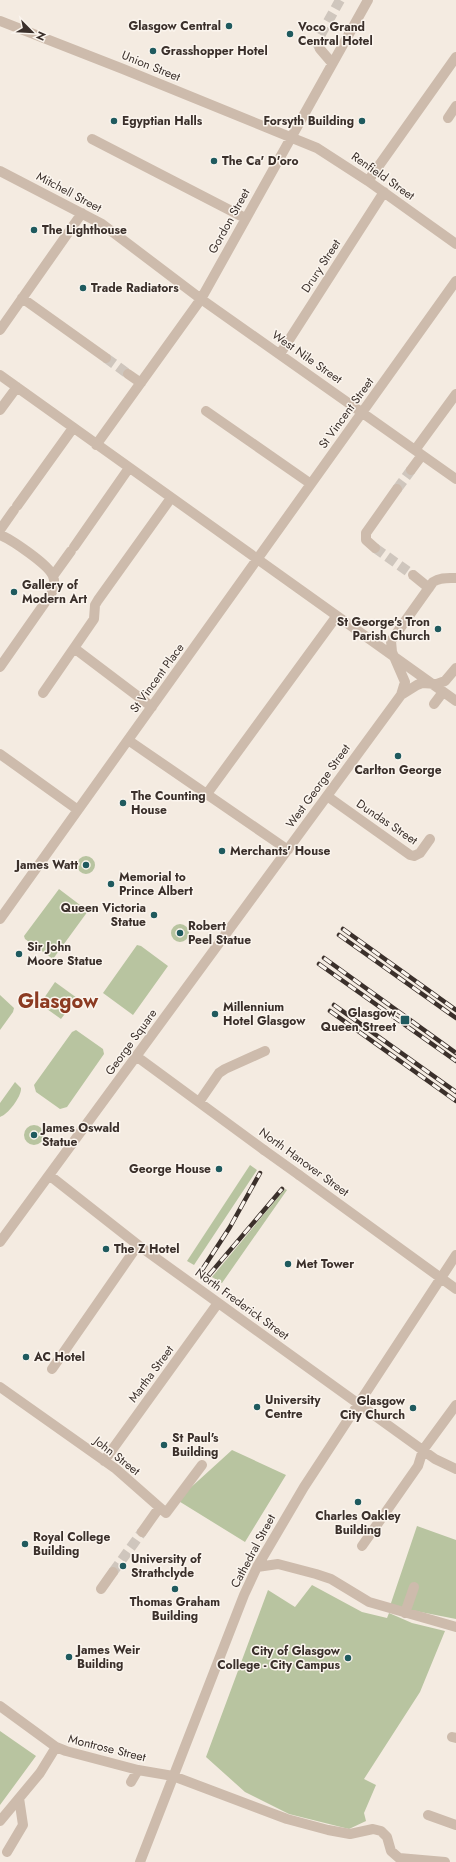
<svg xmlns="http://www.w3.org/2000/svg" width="456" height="1862" font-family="Jost,sans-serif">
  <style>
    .green { fill: #b8c4a0 }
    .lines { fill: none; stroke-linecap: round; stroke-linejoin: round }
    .minor-tunnel { stroke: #cfc6bd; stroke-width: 10; stroke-dasharray: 10 5; stroke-linecap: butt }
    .minor { stroke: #cdbbac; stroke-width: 10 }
    .rail-casing { stroke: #3b302b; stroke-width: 4.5 }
    .rail { stroke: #fbf5ee; stroke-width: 3; stroke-dasharray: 9; stroke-linecap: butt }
    .minor-bridge { stroke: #cdbbac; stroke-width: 10 }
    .poi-dot { fill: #1f5a5e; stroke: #fbf5ee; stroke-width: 1.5 }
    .labels { text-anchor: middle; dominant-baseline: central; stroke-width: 3; stroke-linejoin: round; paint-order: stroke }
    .poi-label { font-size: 12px; font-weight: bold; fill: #3b302b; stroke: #fbf5ee; text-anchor: start }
    .street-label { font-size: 12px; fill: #3b302b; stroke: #fbf5ee }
    .town-label { font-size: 20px; font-weight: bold; fill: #8c3b22; stroke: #fbf5ee }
  </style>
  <rect width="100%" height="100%" fill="#f4ebe1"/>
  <path class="green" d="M77 865a9 9 0 1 1 18 0a9 9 0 1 1-18 0Z
    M59 889 88 911 53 959 25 939 24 936Z
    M171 933a9 9 0 1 1 18 0a9 9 0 1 1-18 0Z
    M137 945 141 946 168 966 133 1015 103 993Z
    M55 982 77 998 61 1019 40 1004Z
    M0 995 14 1008 13 1012 0 1030Z
    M76 1030 103 1049 104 1054 67 1107 60 1109 36 1092 34 1085 72 1032Z
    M15 1082 21 1088C22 1096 8 1115 0 1117V1103Z
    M24 1135a10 10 0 1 1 20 0a10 10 0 1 1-20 0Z
    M250 1165 257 1170 194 1265 187 1261Z
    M285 1189 287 1190 222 1283 212 1277Z
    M232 1450 286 1475 245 1542 177 1500Z
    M417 1526 456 1540V1619L390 1606Z
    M312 1585 362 1612 387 1618 389 1613 412 1623 445 1631 420 1692 364 1779 376 1785 364 1813 366 1821 349 1829 289 1814 245 1792 206 1757 268 1590 295 1607Z
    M0 1731 36 1756 0 1805Z"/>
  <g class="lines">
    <path class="minor-tunnel" d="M320 49 318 45 320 36 340 0
      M106 358 128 374
      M397 489 411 470
      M375 548 413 575
      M113 1572 142 1532"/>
    <path class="minor" d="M0 21 123 69 317 148 368 181 456 244
      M320 49 332 63
      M448 118 456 106
      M92 139 245 218
      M0 171 102 224 201 299 456 479
      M368 181 456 57
      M22 298 106 358
      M0 330 82 213
      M280 354 384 192
      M128 374 141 383
      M0 375 456 701
      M0 410 17 387
      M206 411 311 484
      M96 445 201 299 368 0
      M415 450 456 394
      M411 470 422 455
      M17 506 73 428
      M0 530 14 510
      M0 535C11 539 49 565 53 576 55 582 54 589 51 594L0 667
      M74 547 129 468
      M375 548 366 540V533L397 489
      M413 575 429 588
      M53 576 71 551
      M74 648 152 707
      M43 693 94 619 95 605 98 600 171 498
      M401 695 417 685 422 683 437 684 445 681 456 668
      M434 704 443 692
      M128 740 288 850
      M0 754 78 810
      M206 795 336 617
      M327 796 410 855 414 856 420 853 430 839
      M0 919 456 281
      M136 1056 264 1150
      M199 1102 219 1073 225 1069 265 1051
      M49 1175 138 1245 174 1271 435 1459 456 1469
      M299 1175 456 1289
      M0 1242 401 695 405 682 392 652 391 641 433 582C440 577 448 578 456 578
      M52 1369 138 1245
      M0 1387 116 1469 166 1513 202 1465
      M104 1461 218 1303
      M142 1532 159 1508
      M362 1546 418 1466 423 1450 456 1405
      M257 1567 278 1564 316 1574 331 1579 369 1602 456 1627
      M101 1589 113 1572
      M405 1613 414 1587
      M0 1706 56 1747 66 1751 138 1770 173 1776 287 1819 328 1830 350 1834 373 1829 381 1831 387 1837 391 1851 399 1858 445 1862
      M452 1737 456 1738
      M131 1782 138 1770
      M428 1815 456 1825
      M0 1821 40 1773 56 1747
      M7 1852 23 1825 19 1798
      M140 1862 244 1595 257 1567 304 1487 456 1255"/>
    <defs>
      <path id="rail" d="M343 929 456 1010
        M339 935 456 1018
        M324 958 456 1053
        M319 964 456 1061
        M334 1005 456 1092
        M330 1011 456 1101
        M202 1270 230 1227 260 1173
        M209 1275 282 1189"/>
    </defs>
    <use href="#rail" class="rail-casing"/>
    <use href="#rail" class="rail"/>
    <path class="minor-bridge" d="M264 1150 299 1175"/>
  </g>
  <g class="poi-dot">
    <circle cx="229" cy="26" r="4"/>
    <circle cx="290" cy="34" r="4"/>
    <circle cx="153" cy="51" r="4"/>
    <circle cx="114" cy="121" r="4"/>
    <circle cx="362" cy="121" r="4"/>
    <circle cx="214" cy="161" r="4"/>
    <circle cx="34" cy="230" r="4"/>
    <circle cx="83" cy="288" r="4"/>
    <circle cx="14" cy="592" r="4"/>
    <circle cx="438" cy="629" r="4"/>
    <circle cx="398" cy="756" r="4"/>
    <circle cx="123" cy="803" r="4"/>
    <circle cx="222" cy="851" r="4"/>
    <circle cx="86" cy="865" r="4"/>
    <circle cx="111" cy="884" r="4"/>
    <circle cx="154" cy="915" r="4"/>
    <circle cx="180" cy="933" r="4"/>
    <circle cx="19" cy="954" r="4"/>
    <circle cx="215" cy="1014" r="4"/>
    <rect x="400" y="1015" width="10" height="10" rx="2"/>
    <circle cx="34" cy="1135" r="4"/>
    <circle cx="219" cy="1169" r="4"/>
    <circle cx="106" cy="1249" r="4"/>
    <circle cx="288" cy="1264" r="4"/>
    <circle cx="26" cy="1357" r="4"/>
    <circle cx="257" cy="1407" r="4"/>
    <circle cx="413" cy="1408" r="4"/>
    <circle cx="164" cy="1445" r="4"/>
    <circle cx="358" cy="1502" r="4"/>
    <circle cx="25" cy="1544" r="4"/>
    <circle cx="123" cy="1566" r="4"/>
    <circle cx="175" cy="1589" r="4"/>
    <circle cx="69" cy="1657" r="4"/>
    <circle cx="348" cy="1658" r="4"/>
  </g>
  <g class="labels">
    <g class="poi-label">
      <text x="221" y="26" text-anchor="end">Glasgow Central</text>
      <text x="298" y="27">Voco Grand<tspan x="298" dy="14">Central Hotel</tspan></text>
      <text x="161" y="51">Grasshopper Hotel</text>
      <text x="122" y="121">Egyptian Halls</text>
      <text x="354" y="121" text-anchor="end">Forsyth Building</text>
      <text x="222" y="161">The Ca' D'oro</text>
      <text x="42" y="230">The Lighthouse</text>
      <text x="91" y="288">Trade Radiators</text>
      <text x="22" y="585">Gallery of<tspan x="22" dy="14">Modern Art</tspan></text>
      <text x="430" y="622" text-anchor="end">St George's Tron<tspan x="430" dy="14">Parish Church</tspan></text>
      <text x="398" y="770" text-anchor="middle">Carlton George</text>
      <text x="131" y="796">The Counting<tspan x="131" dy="14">House</tspan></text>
      <text x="230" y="851">Merchants' House</text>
      <text x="78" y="865" text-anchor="end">James Watt</text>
      <text x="119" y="877">Memorial to<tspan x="119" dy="14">Prince Albert</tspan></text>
      <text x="146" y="908" text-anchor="end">Queen Victoria<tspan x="146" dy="14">Statue</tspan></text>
      <text x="188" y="926">Robert<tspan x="188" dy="14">Peel Statue</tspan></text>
      <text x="27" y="947">Sir John<tspan x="27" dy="14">Moore Statue</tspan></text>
      <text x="223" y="1007">Millennium<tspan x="223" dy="14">Hotel Glasgow</tspan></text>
      <text x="396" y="1013" text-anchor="end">Glasgow<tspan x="396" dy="14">Queen Street</tspan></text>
      <text x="42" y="1128">James Oswald<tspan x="42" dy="14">Statue</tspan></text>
      <text x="211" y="1169" text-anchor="end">George House</text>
      <text x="114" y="1249">The Z Hotel</text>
      <text x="296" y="1264">Met Tower</text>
      <text x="34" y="1357">AC Hotel</text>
      <text x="265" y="1400">University<tspan x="265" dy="14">Centre</tspan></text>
      <text x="405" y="1401" text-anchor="end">Glasgow<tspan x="405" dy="14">City Church</tspan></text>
      <text x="172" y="1438">St Paul's<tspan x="172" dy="14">Building</tspan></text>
      <text x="358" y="1516" text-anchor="middle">Charles Oakley<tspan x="358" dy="14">Building</tspan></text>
      <text x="33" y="1537">Royal College<tspan x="33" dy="14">Building</tspan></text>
      <text x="131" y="1559">University of<tspan x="131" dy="14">Strathclyde</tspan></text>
      <text x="175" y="1602" text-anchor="middle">Thomas Graham<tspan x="175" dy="14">Building</tspan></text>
      <text x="77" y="1650">James Weir<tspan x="77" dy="14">Building</tspan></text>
      <text x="340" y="1651" text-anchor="end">City of Glasgow<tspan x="340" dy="14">College - City Campus</tspan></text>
    </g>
    <g class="street-label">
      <text transform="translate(151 66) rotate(22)">Union Street</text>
      <text transform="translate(383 176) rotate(35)">Renfield Street</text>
      <text transform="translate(69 192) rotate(28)">Mitchell Street</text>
      <text transform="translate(229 221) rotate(-61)">Gordon Street</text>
      <text transform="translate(321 266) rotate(-57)">Drury Street</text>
      <text transform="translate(307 357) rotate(35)">West Nile Street</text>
      <text transform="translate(346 413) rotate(-54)">St Vincent Street</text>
      <text transform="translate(157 678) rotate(-54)">St Vincent Place</text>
      <text transform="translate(318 786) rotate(-54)">West George Street</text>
      <text transform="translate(387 822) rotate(34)">Dundas Street</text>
      <text transform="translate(131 1042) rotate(-54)">George Square</text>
      <text transform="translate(304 1162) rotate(36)">North Hanover Street</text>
      <text transform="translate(242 1304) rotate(36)">North Frederick Street</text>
      <text transform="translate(151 1374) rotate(-54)">Martha Street</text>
      <text transform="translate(117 1456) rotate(38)">John Street</text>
      <text transform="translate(253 1551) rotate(-62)">Cathedral Street</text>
      <text transform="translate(107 1748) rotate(14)">Montrose Street</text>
    </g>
    <g class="town-label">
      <text x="58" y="1001">Glasgow</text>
    </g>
  </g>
  <g transform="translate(32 32) rotate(114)" stroke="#fbf5ee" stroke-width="3" paint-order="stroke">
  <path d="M0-3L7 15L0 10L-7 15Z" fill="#3b302b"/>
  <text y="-6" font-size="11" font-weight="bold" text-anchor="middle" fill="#3b302b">N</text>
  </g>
</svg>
